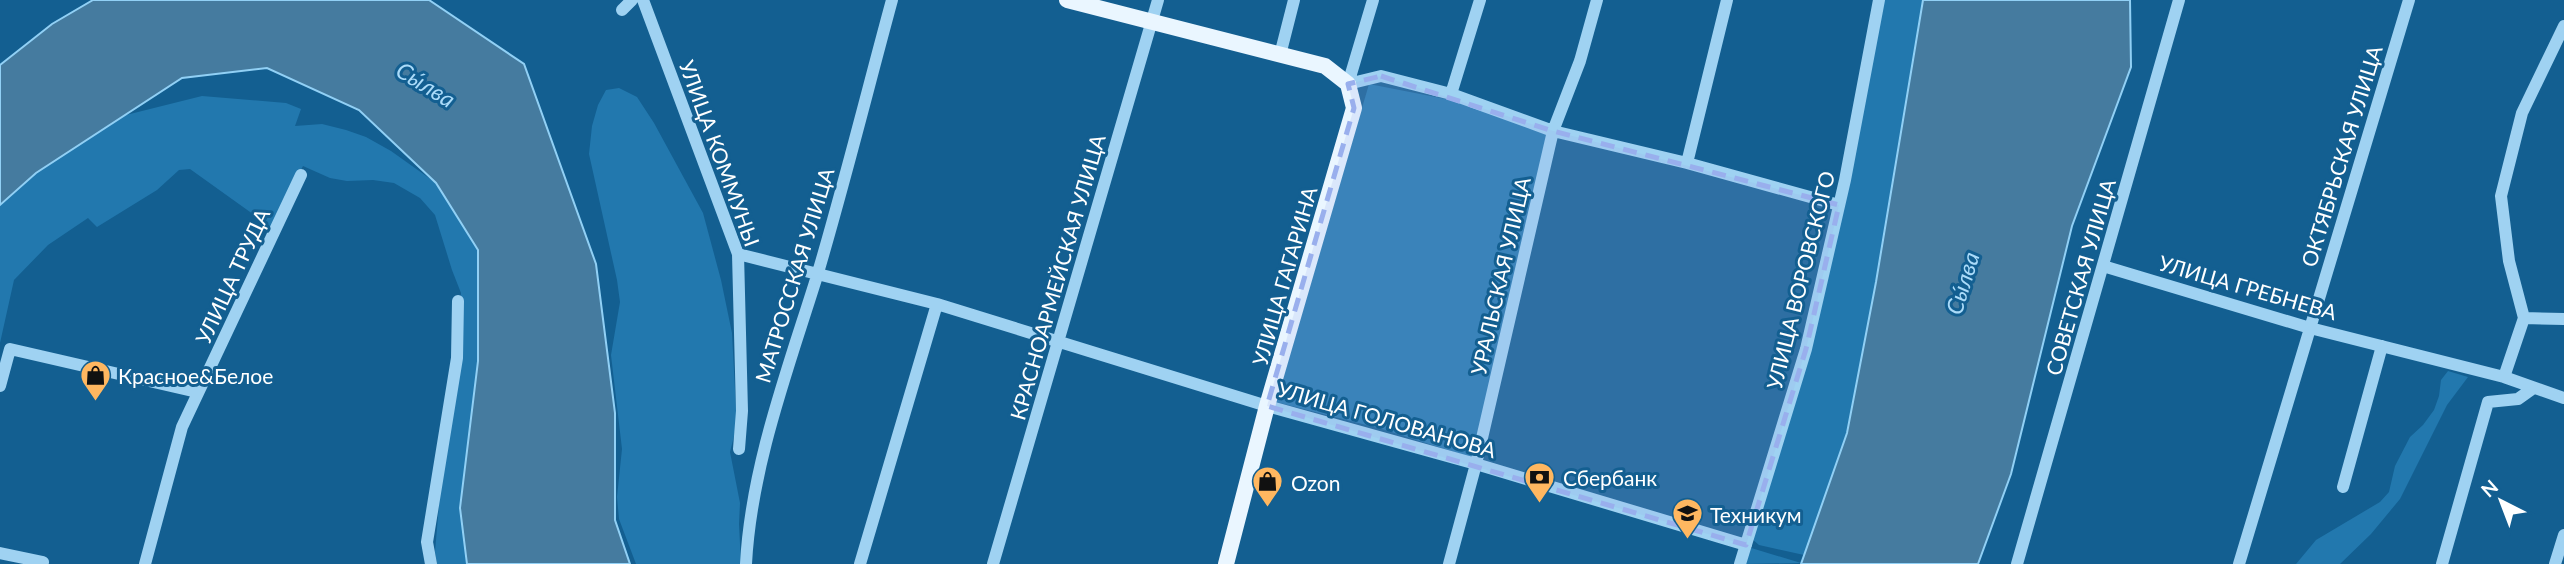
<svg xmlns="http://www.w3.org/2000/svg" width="2564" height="564" font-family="Lato,sans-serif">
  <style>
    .green { fill: #2278ae }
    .water { fill: #457b9f; stroke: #91d0f5; stroke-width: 2 }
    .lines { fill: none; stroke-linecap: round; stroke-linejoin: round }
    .minor { stroke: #9fd2f2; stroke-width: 12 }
    .major { stroke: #eaf6ff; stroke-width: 16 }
    .marked { fill: #99afed; fill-opacity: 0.2; stroke: #99afed; stroke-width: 5; stroke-dasharray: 14 9; stroke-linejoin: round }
    .labels { text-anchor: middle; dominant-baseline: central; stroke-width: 6; stroke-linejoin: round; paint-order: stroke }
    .street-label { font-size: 21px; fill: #fff; stroke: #135f91 }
    .poi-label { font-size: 21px; fill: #fff; stroke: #135f91; text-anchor: start }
    .water-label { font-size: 23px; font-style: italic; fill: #abdbf9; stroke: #135f91 }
  </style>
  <rect width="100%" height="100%" fill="#135f91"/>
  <path class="green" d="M1880 0H1923L1876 282 1847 433 1804 555 1759 545 1752 539 1787 423Z
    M1369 84 1456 101 1547 133 1473 458 1382 429 1276 402Z
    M619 88 637 97 654 123 703 213 721 280 732 333 736 409V428L730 452 740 503 739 524 741 564H636L619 519 617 497 622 449 611 355 620 302 617 280 589 154 592 126 598 105 606 90Z
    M202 96 286 103 301 109 295 126 322 124 346 130 366 137 391 151 436 183 478 250V361L460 508 467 564H437L435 552 440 493 457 383 461 293 452 270 435 215 420 198 394 183 373 180 347 181 330 178 303 166 271 227 190 169 179 170 157 190 97 227 88 218 48 245 14 280 0 343V205L36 173 126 115Z
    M2448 371 2468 377 2447 405 2400 499 2371 534 2340 564H2296L2316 540 2380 502 2389 492 2395 466 2410 437 2423 425 2434 410 2439 396 2441 380Z
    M1748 547 1801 563 1743 564Z"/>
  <path class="water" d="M93 0H429L524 64 596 264 615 413V520L630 564H467L460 508 478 361V250L436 183 359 110 267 68 182 78 36 173 0 205V65L52 24Z
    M1923 0H2130L2131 67 2072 226 2011 474 1978 564H1801L1847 433 1876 282Z"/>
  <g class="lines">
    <path class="minor" d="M643 0 738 254 742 411 739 449
      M622 10 632 0
      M1280 55 1294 0
      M1348 84 1381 76 1451 94 1553 131 1687 163 1839 205
      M1348 84 1373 0
      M1451 94 1480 0
      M1687 163 1727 0
      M738 254 937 304 1267 406 1476 464 1746 545
      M2103 266 2310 328 2504 377 2564 398
      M2524 318 2564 319
      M2504 377 2524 318 2509 261 2501 196 2522 113 2564 26
      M0 386 10 349 197 392
      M2343 487 2382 346
      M0 553 43 562
      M145 564 182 427 301 175
      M431 564 427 542 457 358 458 301
      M746 564C751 467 788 369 817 276 844 185 867 92 892 0
      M860 564 937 304
      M993 564 1158 0
      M1449 564 1476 464 1553 131 1580 61 1597 0
      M1740 564 1806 349 1845 180 1879 0
      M2017 564 2179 0
      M2239 564 2409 0
      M2442 564 2488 402 2518 399 2532 389
      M2555 564 2564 535"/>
    <path class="major" d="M1067 0 1325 66 1348 84 1354 108 1267 406 1226 564"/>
  </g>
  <path class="marked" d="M1381 76 1553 131 1839 205 1806 349 1746 545 1267 406 1354 108 1348 84Z"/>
  <defs>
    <symbol id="shop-pin" viewBox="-11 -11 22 30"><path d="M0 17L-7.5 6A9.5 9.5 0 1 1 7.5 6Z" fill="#ffb760" stroke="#135f91"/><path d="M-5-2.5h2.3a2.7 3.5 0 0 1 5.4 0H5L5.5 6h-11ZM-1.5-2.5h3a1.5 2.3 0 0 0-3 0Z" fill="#111"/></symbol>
    <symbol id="bank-pin" viewBox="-11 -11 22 30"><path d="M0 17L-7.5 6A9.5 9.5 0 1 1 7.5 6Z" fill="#ffb760" stroke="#135f91"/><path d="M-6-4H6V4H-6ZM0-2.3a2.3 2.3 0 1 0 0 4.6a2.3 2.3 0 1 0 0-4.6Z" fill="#111"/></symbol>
    <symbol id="university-pin" viewBox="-11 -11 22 30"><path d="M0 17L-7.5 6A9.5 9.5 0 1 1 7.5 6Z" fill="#ffb760" stroke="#135f91"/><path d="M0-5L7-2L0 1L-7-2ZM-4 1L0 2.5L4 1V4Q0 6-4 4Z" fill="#111"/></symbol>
  </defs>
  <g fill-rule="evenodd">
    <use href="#shop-pin" x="78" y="358" width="35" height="47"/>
    <use href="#bank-pin" x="1522" y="460" width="35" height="47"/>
    <use href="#shop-pin" x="1250" y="464" width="35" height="47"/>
    <use href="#university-pin" x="1670" y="496" width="35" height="47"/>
  </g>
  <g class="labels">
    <g class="street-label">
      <text transform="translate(720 153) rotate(70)">УЛИЦА КОММУНЫ</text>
      <text transform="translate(2341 156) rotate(-73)">ОКТЯБРЬСКАЯ УЛИЦА</text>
      <text transform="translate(794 275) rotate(-73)">МАТРОССКАЯ УЛИЦА</text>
      <text transform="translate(232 276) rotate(-65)">УЛИЦА ТРУДА</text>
      <text transform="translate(1284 276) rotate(-74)">УЛИЦА ГАГАРИНА</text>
      <text transform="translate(1500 276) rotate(-77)">УРАЛЬСКАЯ УЛИЦА</text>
      <text transform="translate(1057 277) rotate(-74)">КРАСНОАРМЕЙСКАЯ УЛИЦА</text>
      <text transform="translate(2080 277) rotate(-74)">СОВЕТСКАЯ УЛИЦА</text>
      <text transform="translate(1800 280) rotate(-76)">УЛИЦА ВОРОВСКОГО</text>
      <text transform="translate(2248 287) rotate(16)">УЛИЦА ГРЕБНЕВА</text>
      <text transform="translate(1387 419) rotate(16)">УЛИЦА ГОЛОВАНОВА</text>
    </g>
    <g class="poi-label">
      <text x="118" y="375">Красное&amp;Белое</text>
      <text x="1563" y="477">Сбербанк</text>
      <text x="1291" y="482">Ozon</text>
      <text x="1710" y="514">Техникум</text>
    </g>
    <g class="water-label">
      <text transform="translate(426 84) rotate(32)">Сы́лва</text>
      <text transform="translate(1962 283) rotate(-73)">Сы́лва</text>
    </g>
  </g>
  <g transform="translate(2501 501) rotate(318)" stroke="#135f91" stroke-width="5" paint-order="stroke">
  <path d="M0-5L12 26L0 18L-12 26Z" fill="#ffffff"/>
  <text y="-10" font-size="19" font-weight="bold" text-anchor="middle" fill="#ffffff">N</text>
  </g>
</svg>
